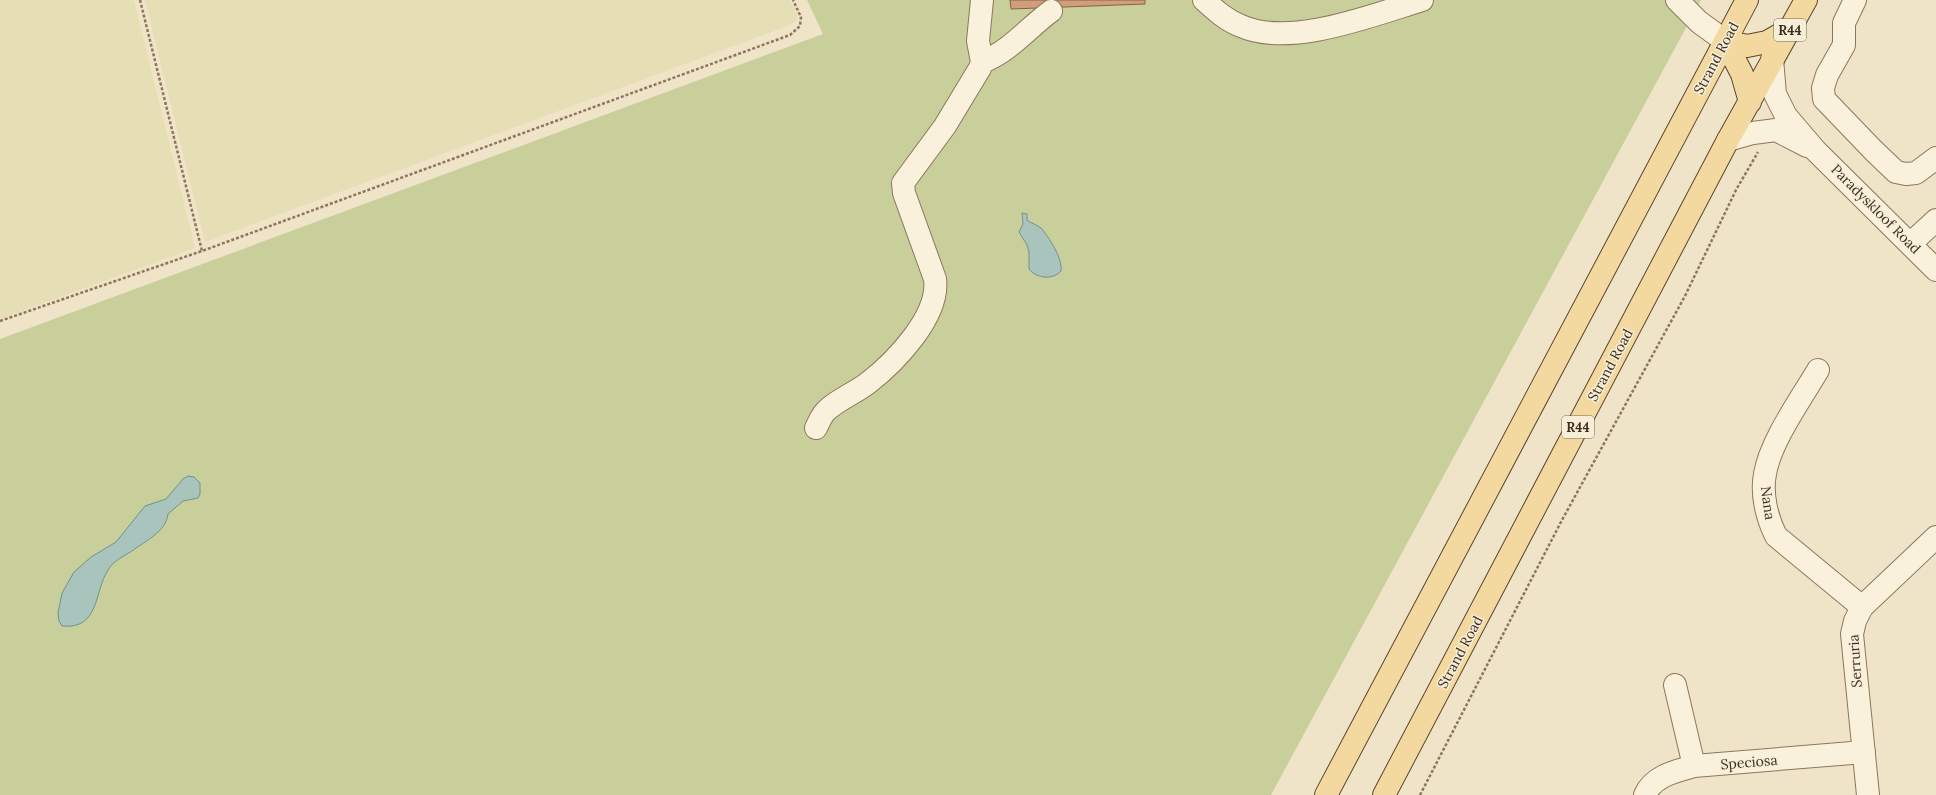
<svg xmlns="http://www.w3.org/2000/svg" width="1936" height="795" font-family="Lora,serif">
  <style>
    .farmland { fill: #e6deb5 }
    .green { fill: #c9cf9b }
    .water { fill: #a9c4bc; stroke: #6f938a }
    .building { fill: #cf9f7d; stroke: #8d5f41 }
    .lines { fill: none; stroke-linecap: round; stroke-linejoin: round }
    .minor-casing { stroke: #8d765c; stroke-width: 24 }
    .major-casing { stroke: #5b4430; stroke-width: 24 }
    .path { stroke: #8d765c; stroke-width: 2.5; stroke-dasharray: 3 2; stroke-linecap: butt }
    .minor { stroke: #faf1dc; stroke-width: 22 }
    .major { stroke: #f3d9a0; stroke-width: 22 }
    .labels { text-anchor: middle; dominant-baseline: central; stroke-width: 3; stroke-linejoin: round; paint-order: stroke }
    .shield { fill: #f7eed8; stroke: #756857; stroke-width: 1 }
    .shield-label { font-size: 13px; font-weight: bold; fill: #3d2e20 }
    .street-label { font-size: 14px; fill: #3d2e20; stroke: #f7eed8 }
  </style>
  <rect width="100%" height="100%" fill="#f0e4c8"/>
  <path class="farmland" d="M0 0H134L195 248 0 319Z
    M145 0H790L797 14 796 21 785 27 205 242Z"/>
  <path class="green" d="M807 0H1701L1271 795H0V339L823 34Z"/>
  <path class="water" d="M1022 213 1027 214V220C1031 223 1037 225 1041 228 1049 237 1063 259 1061 271 1053 280 1037 279 1029 269V252L1027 245 1019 232 1023 224Z
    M188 476 194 477 200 483V494L198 498 183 501 168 514C166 532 145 541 132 551 124 556 113 561 108 570 94 591 100 630 62 626L59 621 58 613 62 593 74 572 91 557 116 542 145 506 166 499 183 479Z"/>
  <path class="building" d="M1010 0H1145V4L1011 9Z"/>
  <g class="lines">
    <defs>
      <path id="minor" d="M1204 0C1216 11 1226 20 1241 26 1290 48 1373 15 1422 0
        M1677 0 1699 22 1725 41
        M1855 0 1844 23V45L1827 75 1823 88 1824 99 1874 151 1896 172 1906 174 1916 173 1936 158
        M1772 59 1775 94 1786 116 1815 150 1936 270
        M982 62C1009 52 1028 28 1051 11
        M1728 140 1753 133 1776 130 1807 146
        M1910 244 1936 220
        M1818 370C1801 399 1770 442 1765 474 1761 494 1767 518 1776 536L1862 607
        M816 428C819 422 822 414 827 410 839 399 855 393 868 383 895 362 940 316 935 279L904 193 903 183 945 126 980 68 982 62 978 41 982 0
        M1675 685 1694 766
        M1645 795C1653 776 1676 771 1694 766L1864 752
        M1868 795 1852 634 1855 621 1862 607 1936 537"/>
      <path id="major" d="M1725 41 1747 46 1767 42 1790 29
        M1725 41 1742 74 1750 102
        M1326 795 1747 0
        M1384 795 1728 140 1806 0"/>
    </defs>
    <use href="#minor" class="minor-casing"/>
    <use href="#major" class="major-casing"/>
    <path class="path" d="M140 0 202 251
      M0 321 202 251 790 35 800 26 801 17 793 0
      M1420 795 1562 520 1685 296 1736 190 1758 152"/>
    <use href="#minor" class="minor"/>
    <use href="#major" class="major"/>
  </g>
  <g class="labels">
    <g class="shield">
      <rect x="1774" y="19" width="32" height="22" rx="3"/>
      <rect x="1562" y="416" width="32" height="22" rx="3"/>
    </g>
    <g class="shield-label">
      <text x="1790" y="30">R44</text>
      <text x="1578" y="427">R44</text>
    </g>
    <g class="street-label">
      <text transform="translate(1716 58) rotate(-62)">Strand Road</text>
      <text transform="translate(1876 209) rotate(45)">Paradyskloof Road</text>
      <text transform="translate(1610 365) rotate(-62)">Strand Road</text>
      <text transform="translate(1768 503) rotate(82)">Nana</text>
      <text transform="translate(1460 652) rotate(-62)">Strand Road</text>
      <text transform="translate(1855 661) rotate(-94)">Serruria</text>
      <text transform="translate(1749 762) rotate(-5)">Speciosa</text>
    </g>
  </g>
</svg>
